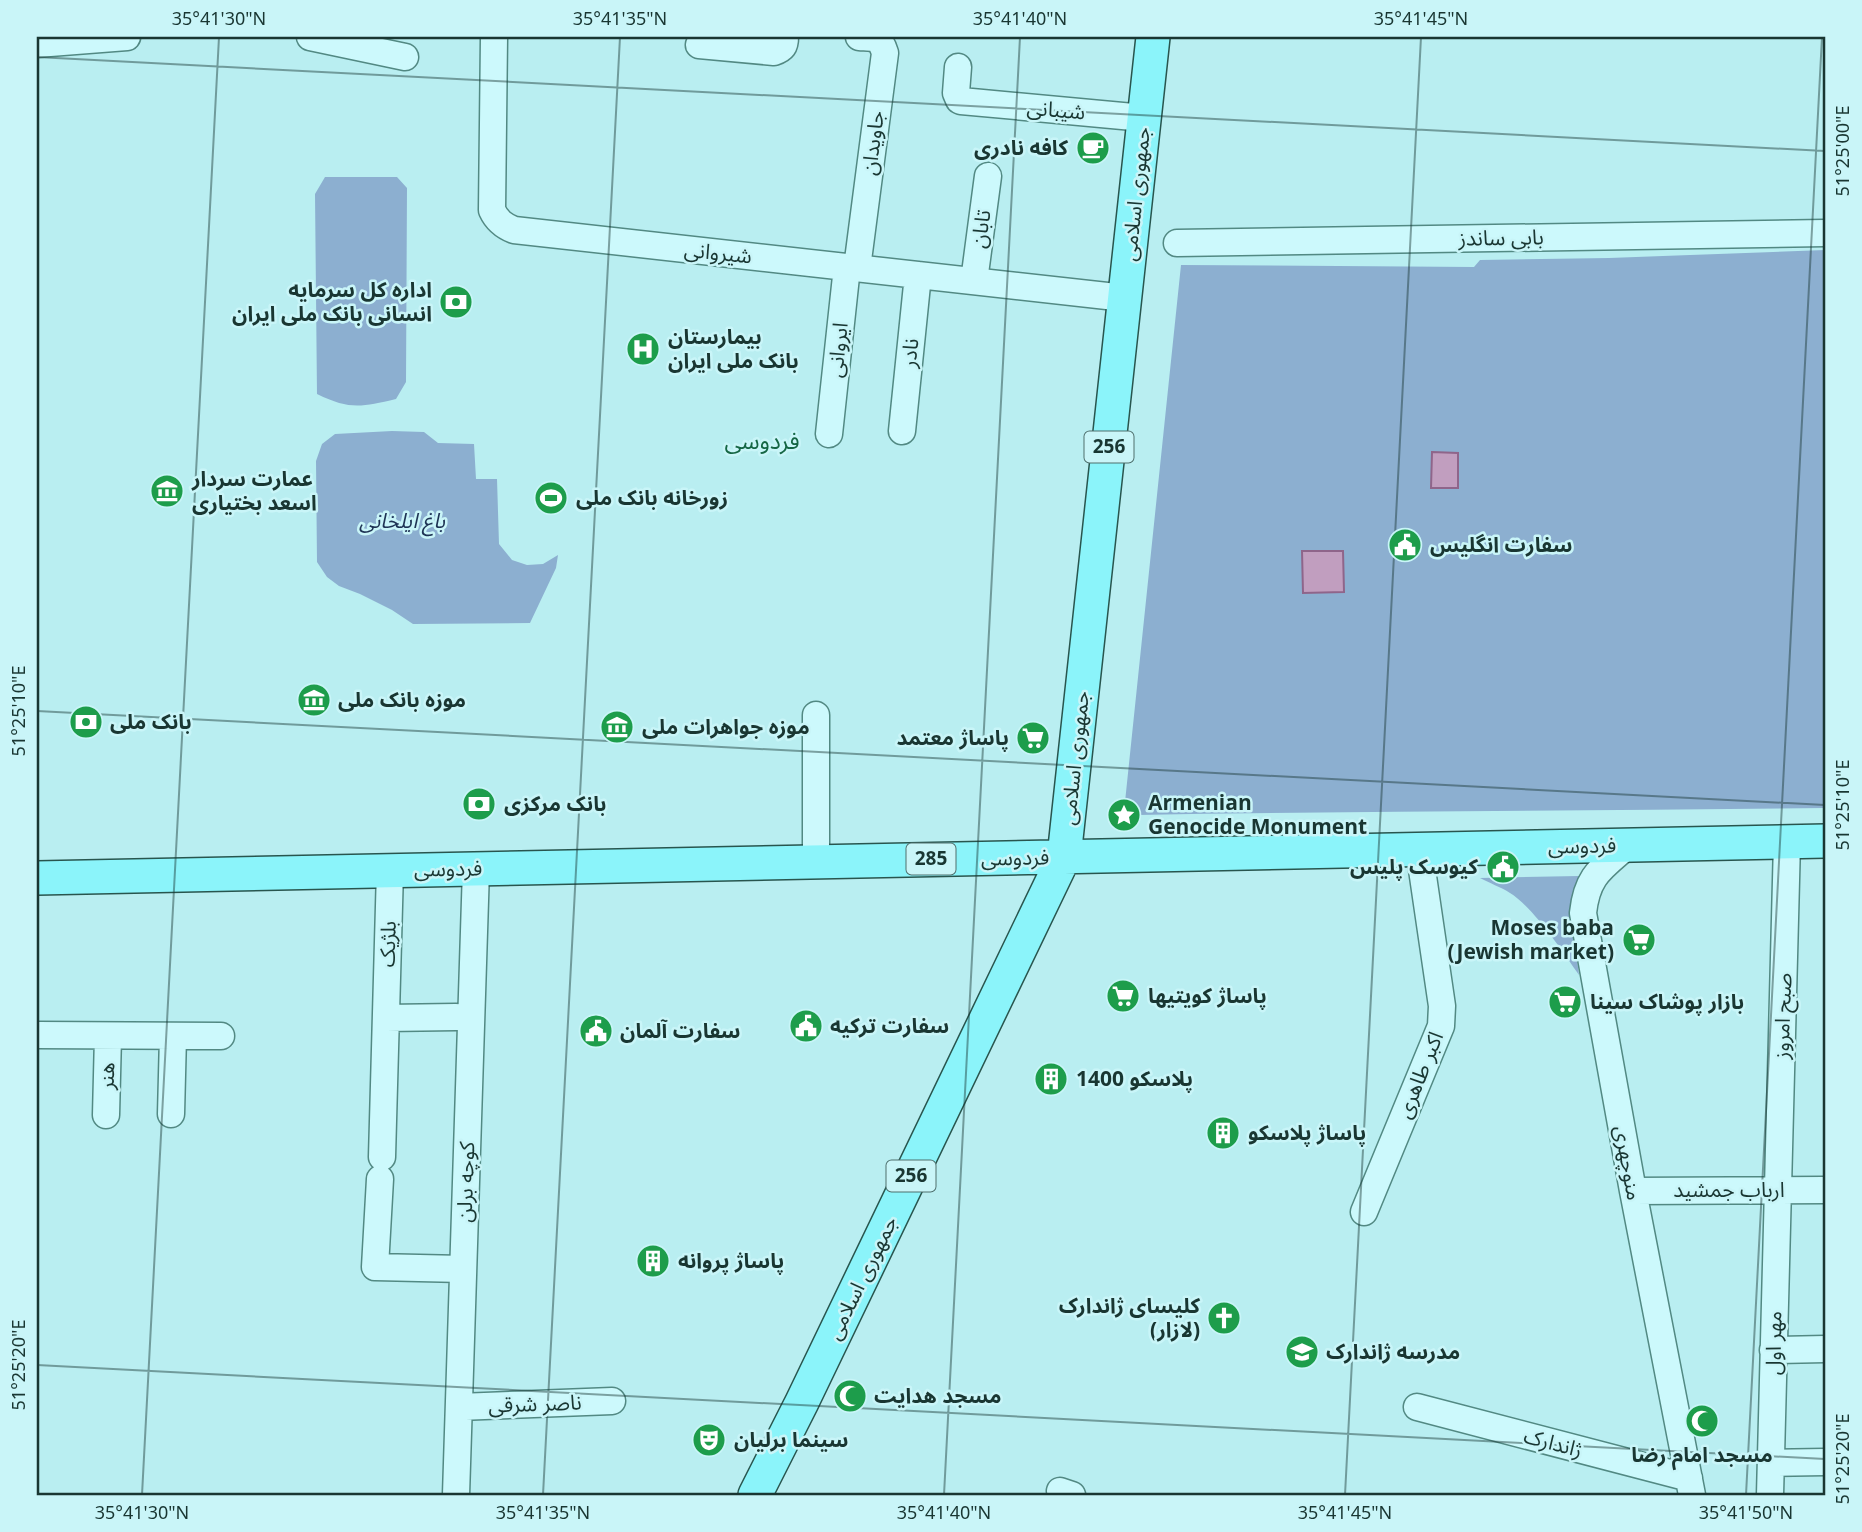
<svg xmlns="http://www.w3.org/2000/svg" width="1862" height="1532" font-family="Georgia,'Noto Sans Arabic',serif">
  <style>
    .green { fill: #8cafd0 }
    .water { fill: #c19ebf; stroke: #8f658a; stroke-width: 2 }
    .lines { fill: none; stroke-linecap: round; stroke-linejoin: round }
    .minor-casing { stroke: #528983; stroke-width: 29 }
    .major-casing { stroke: #28554e; stroke-width: 36 }
    .minor { stroke: #ccf9fc; stroke-width: 26 }
    .major { stroke: #8bf4fa; stroke-width: 33 }
    .ticks { fill: none; stroke: #193632; stroke-width: 2; stroke-opacity: 0.45 }
    .labels { text-anchor: middle; dominant-baseline: central; stroke-width: 5; stroke-linejoin: round; paint-order: stroke }
    .shield { fill: #c9f5f8; stroke: #4e6f6d; stroke-width: 2 }
    .shield-label { font-size: 19px; font-weight: bold; fill: #193632 }
    .street-label { font-size: 21px; fill: #193632; stroke: #c9f5f8 }
    .poi-label { font-size: 21px; font-weight: bold; fill: #193632; stroke: #c9f5f8; text-anchor: start }
    .park-label { font-size: 21px; font-style: italic; fill: #1e3354; stroke: #c9f5f8 }
    .neighbourhood-label { font-size: 23px; fill: #156644; stroke: #c9f5f8 }
    .neatline { fill: none; stroke: #193632; stroke-width: 2.5 }
    .ticks-label { font-size: 18px; text-anchor: middle; fill: #193632 }
  </style>
  <rect width="100%" height="100%" fill="#b9eef1"/>
  <path class="green" d="M325 177H397L407 188 406 382 396 399C361 407 350 410 317 394L315 194Z
    M1825 250V808C1596 811 1367 811 1138 815L1125 802 1181 265 1474 267 1480 260 1609 258Z
    M392 431 424 432 438 443 474 444 476 479H497L499 544 512 560 527 565 543 564 558 555 556 568 530 623 413 624 392 610 360 594 339 586 327 577 317 562 316 461 322 444 335 434Z
    M1579 876 1570 907 1579 975C1563 952 1533 907 1510 893 1501 887 1489 883 1480 878Z"/>
  <path class="water" d="M1432 452 1458 453V488H1431Z
    M1302 551H1343L1344 592 1303 593Z"/>
  <g class="lines">
    <defs>
      <path id="minor" d="M310 37 405 57
        M494 37 492 210C497 221 504 226 514 230L1125 298
        M37 44 127 37
        M699 45 774 52C783 49 785 46 785 37
        M958 67 956 93 959 100 961 101 1144 118
        M1177 243 1825 233
        M857 268 885 53C880 36 875 38 859 37
        M974 281 988 176
        M902 431 918 275
        M829 434 847 267
        M1628 845C1602 868 1587 875 1583 913L1633 1191 1692 1495
        M816 862V715
        M386 1018 456 1017
        M37 1035 221 1036
        M171 1114 173 1036
        M106 1115 108 1036
        M382 1157 390 870
        M380 1179 375 1267 463 1269
        M1633 1191 1825 1190
        M1364 1212 1441 1026 1442 1006 1419 849
        M1773 1350 1825 1349
        M459 1407 612 1401
        M1417 1407 1689 1478
        M1771 1463 1825 1462
        M1060 1491 1072 1495
        M456 1495 476 869
        M1770 1495 1787 842"/>
      <path id="major" d="M37 878 1825 841
        M755 1495 802 1402 1064 857 1153 37"/>
    </defs>
    <use href="#minor" class="minor-casing"/>
    <use href="#major" class="major-casing"/>
    <use href="#minor" class="minor"/>
    <use href="#major" class="major"/>
  </g>
  <path class="ticks" d="M37 57 1825 151M37 711 1825 805M37 1365 1825 1459M142 1495 219 37M543 1495 620 37M944 1495 1020 37M1345 1495 1421 37M1746 1495 1822 37"/>
  <defs>
    <symbol id="cafe-disc" viewBox="-11 -11 22 22"><circle r="9.5" fill="#1d9d4b" stroke="#c9f5f8"/><path d="M-5.5-4.5H6V0H3Q3 3.5 0 3.5H-2.5Q-5.5 3.5-5.5 0ZM3-3.2v2h1.7v-2ZM-6 4.5H4V6H-6Z" fill="#fff"/></symbol>
    <symbol id="bank-disc" viewBox="-11 -11 22 22"><circle r="9.5" fill="#1d9d4b" stroke="#c9f5f8"/><path d="M-6-4H6V4H-6ZM0-2.3a2.3 2.3 0 1 0 0 4.6a2.3 2.3 0 1 0 0-4.6Z" fill="#fff"/></symbol>
    <symbol id="hospital-disc" viewBox="-11 -11 22 22"><circle r="9.5" fill="#1d9d4b" stroke="#c9f5f8"/><path d="M-5-5h3v3.5h4V-5h3V5h-3V1.5h-4V5h-3Z" fill="#fff"/></symbol>
    <symbol id="museum-disc" viewBox="-11 -11 22 22"><circle r="9.5" fill="#1d9d4b" stroke="#c9f5f8"/><path d="M0-6L6-3V-2H-6V-3ZM-5-1h2V3h-2ZM-1-1h2V3h-2ZM3-1h2V3H3ZM-6 4H6V6H-6Z" fill="#fff"/></symbol>
    <symbol id="stadium-disc" viewBox="-11 -11 22 22"><circle r="9.5" fill="#1d9d4b" stroke="#c9f5f8"/><path d="M0-5a6.5 5 0 1 0 0 10a6.5 5 0 1 0 0-10ZM-3.5-1.8h7v3.6h-7Z" fill="#fff"/></symbol>
    <symbol id="civic-disc" viewBox="-11 -11 22 22"><circle r="9.5" fill="#1d9d4b" stroke="#c9f5f8"/><path d="M-.6-6.5H3V-4.5H.6V-3L4-1V1h2V6H-6V1h2V-1L-.6-3ZM-1.2 2.5V6h2.4V2.5Z" fill="#fff"/></symbol>
    <symbol id="supermarket-disc" viewBox="-11 -11 22 22"><circle r="9.5" fill="#1d9d4b" stroke="#c9f5f8"/><path d="M-6-5.5h2.5l.6 2H6L4.5 2H-2.5L-4.4-4H-6ZM-1.5 3.2a1.3 1.3 0 1 0 .1 0ZM3 3.2a1.3 1.3 0 1 0 .1 0Z" fill="#fff"/></symbol>
    <symbol id="sight-disc" viewBox="-11 -11 22 22"><circle r="9.5" fill="#1d9d4b" stroke="#c9f5f8"/><path d="M0-6L1.8-2.2L6-1.7L2.9 1.2L3.7 5.4L0 3.3L-3.7 5.4L-2.9 1.2L-6-1.7L-1.8-2.2Z" fill="#fff"/></symbol>
    <symbol id="building-disc" viewBox="-11 -11 22 22"><circle r="9.5" fill="#1d9d4b" stroke="#c9f5f8"/><path d="M-4-6H4V6H1V3H-1V6H-4ZM-2.5-4.3h1.7v1.8h-1.7ZM.8-4.3h1.7v1.8H.8ZM-2.5-1h1.7V.8h-1.7ZM.8-1h1.7V.8H.8Z" fill="#fff"/></symbol>
    <symbol id="church-disc" viewBox="-11 -11 22 22"><circle r="9.5" fill="#1d9d4b" stroke="#c9f5f8"/><path d="M-1.2-6h2.4v3.5h3.3v2.4h-3.3V6h-2.4V-.1h-3.3v-2.4h3.3Z" fill="#fff"/></symbol>
    <symbol id="school-disc" viewBox="-11 -11 22 22"><circle r="9.5" fill="#1d9d4b" stroke="#c9f5f8"/><path d="M0-5L7-2L0 1L-7-2ZM-4 1L0 2.5L4 1V4Q0 6-4 4Z" fill="#fff"/></symbol>
    <symbol id="mosque-disc" viewBox="-11 -11 22 22"><circle r="9.5" fill="#1d9d4b" stroke="#c9f5f8"/><path d="M3.5-4.9A6 6 0 1 0 3.5 4.9A5 5 0 1 1 3.5-4.9Z" fill="#fff"/></symbol>
    <symbol id="theatre-disc" viewBox="-11 -11 22 22"><circle r="9.5" fill="#1d9d4b" stroke="#c9f5f8"/><path d="M-5-5.5Q0-4 5-5.5V0Q5 5 0 6Q-5 5-5 0ZM-3.3-2.5H-1v1.5H-3.3ZM1-2.5H3.3v1.5H1ZM-2.8 1Q0 5.5 2.8 1Z" fill="#fff"/></symbol>
  </defs>
  <g fill-rule="evenodd">
    <use href="#cafe-disc" x="1074" y="129" width="38" height="38"/>
    <use href="#bank-disc" x="437" y="283" width="38" height="38"/>
    <use href="#hospital-disc" x="624" y="330" width="38" height="38"/>
    <use href="#museum-disc" x="148" y="472" width="38" height="38"/>
    <use href="#stadium-disc" x="532" y="479" width="38" height="38"/>
    <use href="#civic-disc" x="1386" y="526" width="38" height="38"/>
    <use href="#museum-disc" x="295" y="681" width="38" height="38"/>
    <use href="#bank-disc" x="67" y="703" width="38" height="38"/>
    <use href="#museum-disc" x="598" y="708" width="38" height="38"/>
    <use href="#supermarket-disc" x="1014" y="719" width="38" height="38"/>
    <use href="#bank-disc" x="460" y="785" width="38" height="38"/>
    <use href="#sight-disc" x="1105" y="796" width="38" height="38"/>
    <use href="#civic-disc" x="1484" y="848" width="38" height="38"/>
    <use href="#supermarket-disc" x="1620" y="921" width="38" height="38"/>
    <use href="#supermarket-disc" x="1104" y="977" width="38" height="38"/>
    <use href="#supermarket-disc" x="1546" y="983" width="38" height="38"/>
    <use href="#civic-disc" x="787" y="1007" width="38" height="38"/>
    <use href="#civic-disc" x="577" y="1012" width="38" height="38"/>
    <use href="#building-disc" x="1032" y="1060" width="38" height="38"/>
    <use href="#building-disc" x="1204" y="1114" width="38" height="38"/>
    <use href="#building-disc" x="634" y="1242" width="38" height="38"/>
    <use href="#church-disc" x="1205" y="1299" width="38" height="38"/>
    <use href="#school-disc" x="1283" y="1333" width="38" height="38"/>
    <use href="#mosque-disc" x="831" y="1377" width="38" height="38"/>
    <use href="#mosque-disc" x="1683" y="1402" width="38" height="38"/>
    <use href="#theatre-disc" x="690" y="1421" width="38" height="38"/>
  </g>
  <g class="labels">
    <g class="shield">
      <rect x="1084.5" y="431.5" width="49" height="31" rx="5"/>
      <rect x="906.5" y="843.5" width="49" height="31" rx="5"/>
      <rect x="886.5" y="1160.5" width="49" height="31" rx="5"/>
    </g>
    <g class="shield-label">
      <text x="1109" y="447">256</text>
      <text x="931" y="859">285</text>
      <text x="911" y="1176">256</text>
    </g>
    <g class="street-label">
      <text transform="translate(1056 110) rotate(5)">شیبانی</text>
      <text transform="translate(873 143) rotate(-83)">جاویدان</text>
      <text transform="translate(1136 194) rotate(-84)">جمهوری اسلامی</text>
      <text transform="translate(981 229) rotate(-82)">تابان</text>
      <text transform="translate(1501 238) rotate(-1)">بابی ساندز</text>
      <text transform="translate(718 253) rotate(6)">شیروانی</text>
      <text transform="translate(838 350) rotate(-84)">ایروانی</text>
      <text transform="translate(910 353) rotate(-84)">نادر</text>
      <text transform="translate(1075 758) rotate(-84)">جمهوری اسلامی</text>
      <text transform="translate(1582 846) rotate(-1)">فردوسی</text>
      <text transform="translate(1015 858) rotate(-1)">فردوسی</text>
      <text transform="translate(448 869) rotate(-1)">فردوسی</text>
      <text transform="translate(388 944) rotate(-88)">بلژیک</text>
      <text transform="translate(1783 1016) rotate(-88)">صبح امروز</text>
      <text transform="translate(1420 1075) rotate(-68)">اکبر طاهری</text>
      <text transform="translate(107 1076) rotate(-88)">هنر</text>
      <text transform="translate(1628 1163) rotate(80)">منوچهری</text>
      <text transform="translate(466 1182) rotate(-88)">کوچه برلن</text>
      <text x="1729" y="1190">ارباب جمشید</text>
      <text transform="translate(862 1278) rotate(-64)">جمهوری اسلامی</text>
      <text transform="translate(1774 1343) rotate(-89)">مهر اول</text>
      <text transform="translate(535 1404) rotate(-2)">ناصر شرقی</text>
      <text transform="translate(1553 1443) rotate(15)">ژاندارک</text>
    </g>
    <g class="poi-label">
      <text x="1068" y="148" text-anchor="end">کافه نادری</text>
      <text x="432" y="290" text-anchor="end">اداره کل سرمایه<tspan x="432" dy="24">انسانی بانک ملی ایران</tspan></text>
      <text x="668" y="337">بیمارستان<tspan x="668" dy="24">بانک ملی ایران</tspan></text>
      <text x="192" y="479">عمارت سردار<tspan x="192" dy="24">اسعد بختیاری</tspan></text>
      <text x="576" y="498">زورخانه بانک ملی</text>
      <text x="1430" y="545">سفارت انگلیس</text>
      <text x="338" y="700">موزه بانک ملی</text>
      <text x="110" y="722">بانک ملی</text>
      <text x="642" y="727">موزه جواهرات ملی</text>
      <text x="1009" y="738" text-anchor="end">پاساژ معتمد</text>
      <text x="1148" y="803">Armenian<tspan x="1148" dy="24">Genocide Monument</tspan></text>
      <text x="504" y="804">بانک مرکزی</text>
      <text x="1478" y="867" text-anchor="end">کیوسک پلیس</text>
      <text x="1614" y="928" text-anchor="end">Moses baba<tspan x="1614" dy="24">(Jewish market)</tspan></text>
      <text x="1148" y="996">پاساژ کویتیها</text>
      <text x="1590" y="1002">بازار پوشاک سینا</text>
      <text x="830" y="1026">سفارت ترکیه</text>
      <text x="620" y="1031">سفارت آلمان</text>
      <text x="1076" y="1079">پلاسکو 1400</text>
      <text x="1248" y="1133">پاساژ پلاسکو</text>
      <text x="678" y="1261">پاساژ پروانه</text>
      <text x="1200" y="1306" text-anchor="end">کلیسای ژاندارک<tspan x="1200" dy="24">(لازار)</tspan></text>
      <text x="1326" y="1352">مدرسه ژاندارک</text>
      <text x="874" y="1396">مسجد هدایت</text>
      <text x="734" y="1440">سینما برلیان</text>
      <text x="1702" y="1455" text-anchor="middle">مسجد امام رضا</text>
    </g>
    <g class="park-label">
      <text x="402" y="521">باغ ایلخانی</text>
    </g>
    <g class="neighbourhood-label">
      <text x="762" y="441">فردوسی</text>
    </g>
  </g>
  <rect width="1862" height="1532" fill="none" stroke="#c9f5f8" stroke-width="77"/>
  <rect x="38" y="38" width="1786" height="1456" class="neatline"/>
  <g class="ticks-label">
    <text x="219" y="25">35°41'30"N</text>
    <text x="620" y="25">35°41'35"N</text>
    <text x="1020" y="25">35°41'40"N</text>
    <text x="1421" y="25">35°41'45"N</text>
    <text transform="translate(1843 151) rotate(-90)" y="6">51°25'00"E</text>
    <text transform="translate(19 711) rotate(-90)" y="6">51°25'10"E</text>
    <text transform="translate(1843 805) rotate(-90)" y="6">51°25'10"E</text>
    <text transform="translate(19 1365) rotate(-90)" y="6">51°25'20"E</text>
    <text transform="translate(1843 1459) rotate(-90)" y="6">51°25'20"E</text>
    <text x="142" y="1519">35°41'30"N</text>
    <text x="543" y="1519">35°41'35"N</text>
    <text x="944" y="1519">35°41'40"N</text>
    <text x="1345" y="1519">35°41'45"N</text>
    <text x="1746" y="1519">35°41'50"N</text>
  </g>
</svg>
